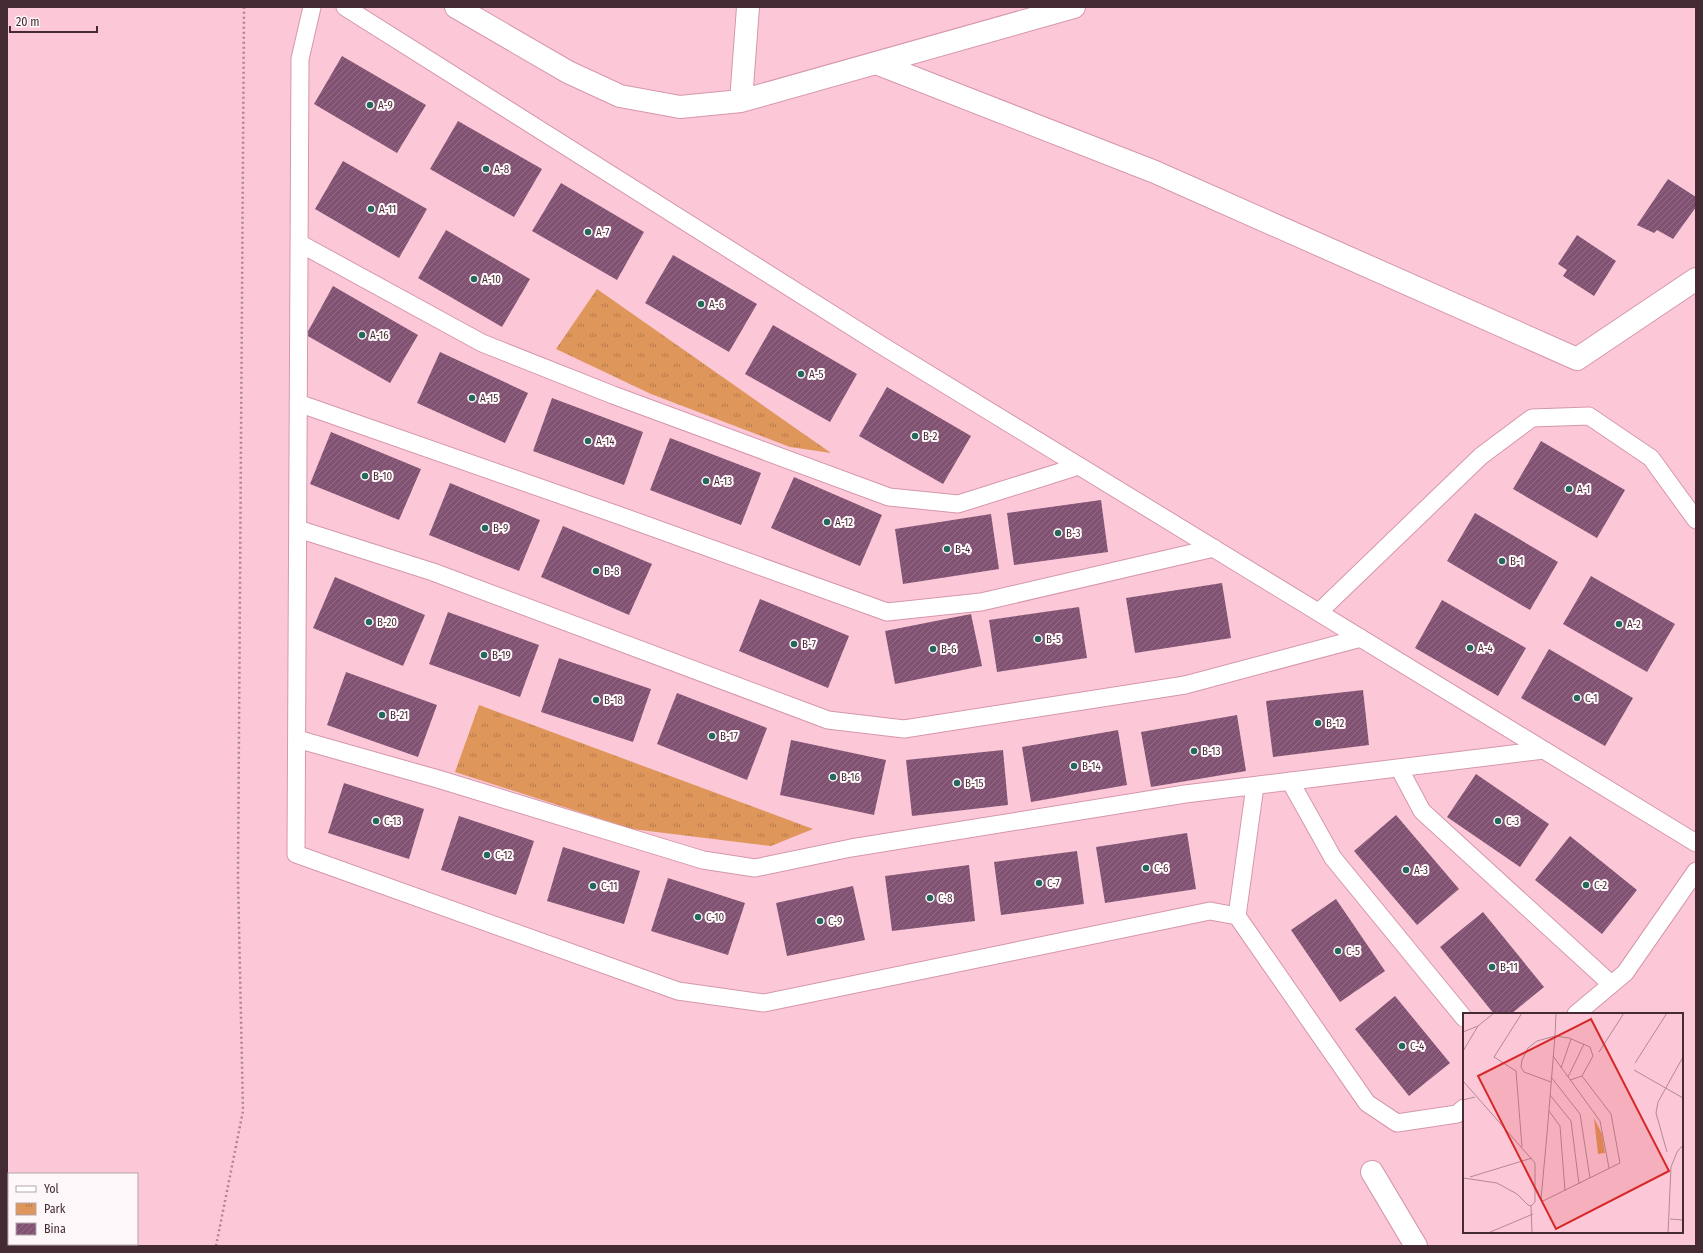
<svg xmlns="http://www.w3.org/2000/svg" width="1703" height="1253" font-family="'Fira Sans Condensed',sans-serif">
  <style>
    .park { fill: url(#park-tufts) }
    .building { fill: url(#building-hatch) }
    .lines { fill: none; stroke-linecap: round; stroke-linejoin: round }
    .lane-casing { stroke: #d597ab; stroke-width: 19 }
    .street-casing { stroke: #d597ab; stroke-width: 24 }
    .path { stroke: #ad8592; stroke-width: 2.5; stroke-dasharray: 2 3; stroke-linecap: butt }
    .lane { stroke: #fff; stroke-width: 17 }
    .street { stroke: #fff; stroke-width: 22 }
    .poi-dot { fill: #23685b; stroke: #fef7f9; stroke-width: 1.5 }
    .labels { text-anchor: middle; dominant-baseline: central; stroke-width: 4; stroke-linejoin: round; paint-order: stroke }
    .poi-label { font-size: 11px; fill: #442b33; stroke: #fef7f9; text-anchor: start }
    .inset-road { fill: none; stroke: #b28996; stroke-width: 1 }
    .view { fill: #d62828; fill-opacity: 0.15; stroke: #d62828; stroke-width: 2 }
    .inset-edge { fill: none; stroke: #442b33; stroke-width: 2 }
  </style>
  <defs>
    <pattern id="park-tufts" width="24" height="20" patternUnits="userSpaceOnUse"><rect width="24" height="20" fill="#df965b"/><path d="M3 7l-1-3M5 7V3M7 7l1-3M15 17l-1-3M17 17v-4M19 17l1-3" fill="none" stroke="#b67b4c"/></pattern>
    <pattern id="building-hatch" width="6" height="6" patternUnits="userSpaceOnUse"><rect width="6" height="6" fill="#825273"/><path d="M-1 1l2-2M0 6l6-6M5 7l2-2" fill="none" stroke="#936d87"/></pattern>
  </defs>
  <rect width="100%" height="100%" fill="#fcc8d8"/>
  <path class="park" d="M597 289 831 453 790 447 651 394 556 349Z
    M479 705 813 829 771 846 632 829 455 772Z"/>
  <path class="building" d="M342 56 426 105 397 153 314 104Z
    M458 121 542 169 514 217 430 169Z
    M343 161 427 209 399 258 315 209Z
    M1668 179 1696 197V207L1673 239 1657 230 1654 233 1637 225Z
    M561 183 644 232 617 280 532 231Z
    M446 230 530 279 502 327 418 278Z
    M1577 235 1616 261 1594 296 1563 276 1567 270 1558 264Z
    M673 255 757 304 729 352 645 303Z
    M333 286 418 335 390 383 306 335Z
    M773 325 857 374 830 422 745 374Z
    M440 352 528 393 505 443 417 403Z
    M887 387 971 436 943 484 859 436Z
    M552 398 643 432 624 485 533 451Z
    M331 432 421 469 399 520 310 484Z
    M670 438 761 473 741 525 650 490Z
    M1541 441 1625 490 1597 538 1513 489Z
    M794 477 882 515 860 566 771 528Z
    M450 483 540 520 519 571 429 535Z
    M1101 500 1108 552 1014 565 1007 513Z
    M1475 513 1558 562 1530 610 1447 561Z
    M991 514 999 569 903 584 895 529Z
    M563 526 652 564 629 615 541 577Z
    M1591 576 1675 624 1647 672 1563 624Z
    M335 577 425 615 403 666 313 628Z
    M1222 583 1231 638 1135 653 1126 598Z
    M760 599 849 636 828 688 739 651Z
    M1442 600 1526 648 1498 696 1415 648Z
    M1079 607 1087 658 997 672 989 620Z
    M448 612 539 645 520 697 429 664Z
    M971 614 982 666 895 684 885 631Z
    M1549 649 1633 698 1605 746 1521 698Z
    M559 658 651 689 633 742 541 712Z
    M346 672 437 705 418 757 327 725Z
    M1363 690 1369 745 1273 757 1266 701Z
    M677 693 767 728 747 780 657 744Z
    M1237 715 1246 771 1151 787 1141 732Z
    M1118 730 1127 785 1031 802 1022 747Z
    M791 740 886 760 874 815 780 795Z
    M1003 750 1008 805 912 816 906 760Z
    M1476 774 1549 824 1520 867 1447 817Z
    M344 783 424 809 409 859 328 833Z
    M1396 815 1459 889 1417 925 1354 851Z
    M459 816 534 841 516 895 441 870Z
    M1187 833 1196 889 1105 903 1096 847Z
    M1570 836 1637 890 1602 934 1535 880Z
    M563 847 640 871 624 924 547 901Z
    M1077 851 1084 904 1001 915 994 862Z
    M969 865 975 921 892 931 885 876Z
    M668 878 745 903 728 955 651 931Z
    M853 886 865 940 787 956 776 903Z
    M1336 899 1385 971 1340 1002 1291 930Z
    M1483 912 1544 987 1511 1014H1494L1440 947Z
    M1395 996 1450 1063 1409 1096 1355 1029Z"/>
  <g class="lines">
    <defs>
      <path id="lane" d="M312 7 300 59 296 854 678 991 764 1003 1210 911 1237 916 1367 1103 1397 1123 1457 1114 1464 1108
        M345 7 881 345 1696 843
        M299 243 482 343 613 395 889 497 958 504 1079 466
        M298 403 618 515 887 612 981 602 1214 548
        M298 529 433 572 828 720 904 729 1185 685 1361 638
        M1319 612 1481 456 1532 418 1589 416 1651 458 1696 520
        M297 739 438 779 703 860 755 868 851 848 1185 794 1544 750
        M1399 768 1422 811 1611 984
        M1290 781 1333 858 1464 1018
        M1237 916 1255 786
        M1576 1014 1625 973 1696 871"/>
      <path id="street" d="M456 7 568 72 620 96 680 107 741 101 1074 7
        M876 63 1155 172 1577 359 1696 279
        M741 101 748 7
        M1372 1172 1416 1246"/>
    </defs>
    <use href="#lane" class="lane-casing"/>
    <use href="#street" class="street-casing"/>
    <path class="path" d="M216 1246 243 1111 238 878 244 7"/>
    <use href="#lane" class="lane"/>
    <use href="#street" class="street"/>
  </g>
  <g class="poi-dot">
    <circle cx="370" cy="105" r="4"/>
    <circle cx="486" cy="169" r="4"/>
    <circle cx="371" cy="209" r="4"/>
    <circle cx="588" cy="232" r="4"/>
    <circle cx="474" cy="279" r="4"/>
    <circle cx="701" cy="304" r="4"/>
    <circle cx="362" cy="335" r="4"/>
    <circle cx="801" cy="374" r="4"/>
    <circle cx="472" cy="398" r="4"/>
    <circle cx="915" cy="436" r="4"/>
    <circle cx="588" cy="441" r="4"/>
    <circle cx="365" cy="476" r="4"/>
    <circle cx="706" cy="481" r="4"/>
    <circle cx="1569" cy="489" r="4"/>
    <circle cx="827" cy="522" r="4"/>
    <circle cx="485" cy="528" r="4"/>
    <circle cx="1058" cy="533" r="4"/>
    <circle cx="947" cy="549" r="4"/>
    <circle cx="1502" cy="561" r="4"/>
    <circle cx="596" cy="571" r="4"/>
    <circle cx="369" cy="622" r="4"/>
    <circle cx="1619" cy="624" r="4"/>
    <circle cx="1038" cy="639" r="4"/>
    <circle cx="794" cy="644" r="4"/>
    <circle cx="1470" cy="648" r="4"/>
    <circle cx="933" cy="649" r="4"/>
    <circle cx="484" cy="655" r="4"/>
    <circle cx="1577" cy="698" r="4"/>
    <circle cx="596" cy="700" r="4"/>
    <circle cx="382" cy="715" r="4"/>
    <circle cx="1318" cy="723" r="4"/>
    <circle cx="712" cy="736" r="4"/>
    <circle cx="1194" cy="751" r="4"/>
    <circle cx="1074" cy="766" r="4"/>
    <circle cx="833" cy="777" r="4"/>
    <circle cx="957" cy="783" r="4"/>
    <circle cx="376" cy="821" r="4"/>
    <circle cx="1498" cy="821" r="4"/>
    <circle cx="487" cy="855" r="4"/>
    <circle cx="1146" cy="868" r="4"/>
    <circle cx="1406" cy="870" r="4"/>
    <circle cx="1039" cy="883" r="4"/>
    <circle cx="1586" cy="885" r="4"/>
    <circle cx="593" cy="886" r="4"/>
    <circle cx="930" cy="898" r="4"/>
    <circle cx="698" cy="917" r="4"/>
    <circle cx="820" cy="921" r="4"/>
    <circle cx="1338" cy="951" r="4"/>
    <circle cx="1492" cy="967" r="4"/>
    <circle cx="1402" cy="1046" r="4"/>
  </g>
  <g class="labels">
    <g class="poi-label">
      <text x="378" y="105">A-9</text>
      <text x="494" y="169">A-8</text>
      <text x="379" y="209">A-11</text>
      <text x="596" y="232">A-7</text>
      <text x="482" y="279">A-10</text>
      <text x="709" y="304">A-6</text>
      <text x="370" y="335">A-16</text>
      <text x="809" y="374">A-5</text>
      <text x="480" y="398">A-15</text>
      <text x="923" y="436">B-2</text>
      <text x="596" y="441">A-14</text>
      <text x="373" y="476">B-10</text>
      <text x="714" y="481">A-13</text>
      <text x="1577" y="489">A-1</text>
      <text x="835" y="522">A-12</text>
      <text x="493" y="528">B-9</text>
      <text x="1066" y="533">B-3</text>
      <text x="955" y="549">B-4</text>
      <text x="1510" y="561">B-1</text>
      <text x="604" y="571">B-8</text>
      <text x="377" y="622">B-20</text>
      <text x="1627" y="624">A-2</text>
      <text x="1046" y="639">B-5</text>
      <text x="802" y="644">B-7</text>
      <text x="1478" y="648">A-4</text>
      <text x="941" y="649">B-6</text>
      <text x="492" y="655">B-19</text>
      <text x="1585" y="698">C-1</text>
      <text x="604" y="700">B-18</text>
      <text x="390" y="715">B-21</text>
      <text x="1326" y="723">B-12</text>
      <text x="720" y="736">B-17</text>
      <text x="1202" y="751">B-13</text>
      <text x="1082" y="766">B-14</text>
      <text x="841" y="777">B-16</text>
      <text x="965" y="783">B-15</text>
      <text x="384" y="821">C-13</text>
      <text x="1506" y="821">C-3</text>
      <text x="495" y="855">C-12</text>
      <text x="1154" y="868">C-6</text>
      <text x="1414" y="870">A-3</text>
      <text x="1047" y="883">C-7</text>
      <text x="1594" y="885">C-2</text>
      <text x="601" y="886">C-11</text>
      <text x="938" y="898">C-8</text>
      <text x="706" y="917">C-10</text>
      <text x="828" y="921">C-9</text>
      <text x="1346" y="951">C-5</text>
      <text x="1500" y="967">B-11</text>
      <text x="1410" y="1046">C-4</text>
    </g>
  </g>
  <g transform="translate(1463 1013)">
    <rect width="220" height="220" fill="#fcc8d8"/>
    <path d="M131 105 139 121 142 140 135 141Z" fill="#df965b"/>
    <path class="inset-road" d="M59 0 31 44 53 58 59 134M0 19 15 13M0 38 15 13 31 0M136 39 161 0M90 43 137 108 146 155M172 50 204 0M98 55 108 26M171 57 220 85M88 64 117 101 127 165M105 64 121 31M107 67 119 63M0 68 72 150V189L68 193 65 192 54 181 34 170 0 165M88 69 61 59 58 54 59 47 65 35 74 28 92 23 106 25 127 34 130 43 119 63 148 101 157 150 80 188 78 186 84 121 92 23 93 0M87 82 108 108 116 171M0 87 12 84M86 98 97 113 102 178M204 139 193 100 195 89 220 44M7 164 69 145M68 193 69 220M207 206 220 207M25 220 70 201M205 220 208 154 214 139 220 132"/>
    <path class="view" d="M128 6 206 158 93 216 15 63Z"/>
    <rect width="220" height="220" class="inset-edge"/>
  </g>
  <rect width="1703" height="1253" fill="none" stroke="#442b33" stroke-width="16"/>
  <rect x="8" y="1173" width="130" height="72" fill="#fef7f9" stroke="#b4a5aa"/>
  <rect x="16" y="1186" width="20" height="6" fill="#ffffff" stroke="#b4a5aa"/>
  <text x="44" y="1193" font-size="12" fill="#442b33">Yol</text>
  <rect x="16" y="1203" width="20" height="12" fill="url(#park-tufts)" stroke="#b4a5aa"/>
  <text x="44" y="1213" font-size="12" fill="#442b33">Park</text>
  <rect x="16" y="1223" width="20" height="12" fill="url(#building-hatch)" stroke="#b4a5aa"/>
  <text x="44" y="1233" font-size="12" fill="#442b33">Bina</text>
  <path d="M10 26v6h87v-6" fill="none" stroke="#442b33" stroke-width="2"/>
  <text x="16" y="26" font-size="12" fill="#442b33" stroke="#fef7f9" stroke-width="3" paint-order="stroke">20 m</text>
</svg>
